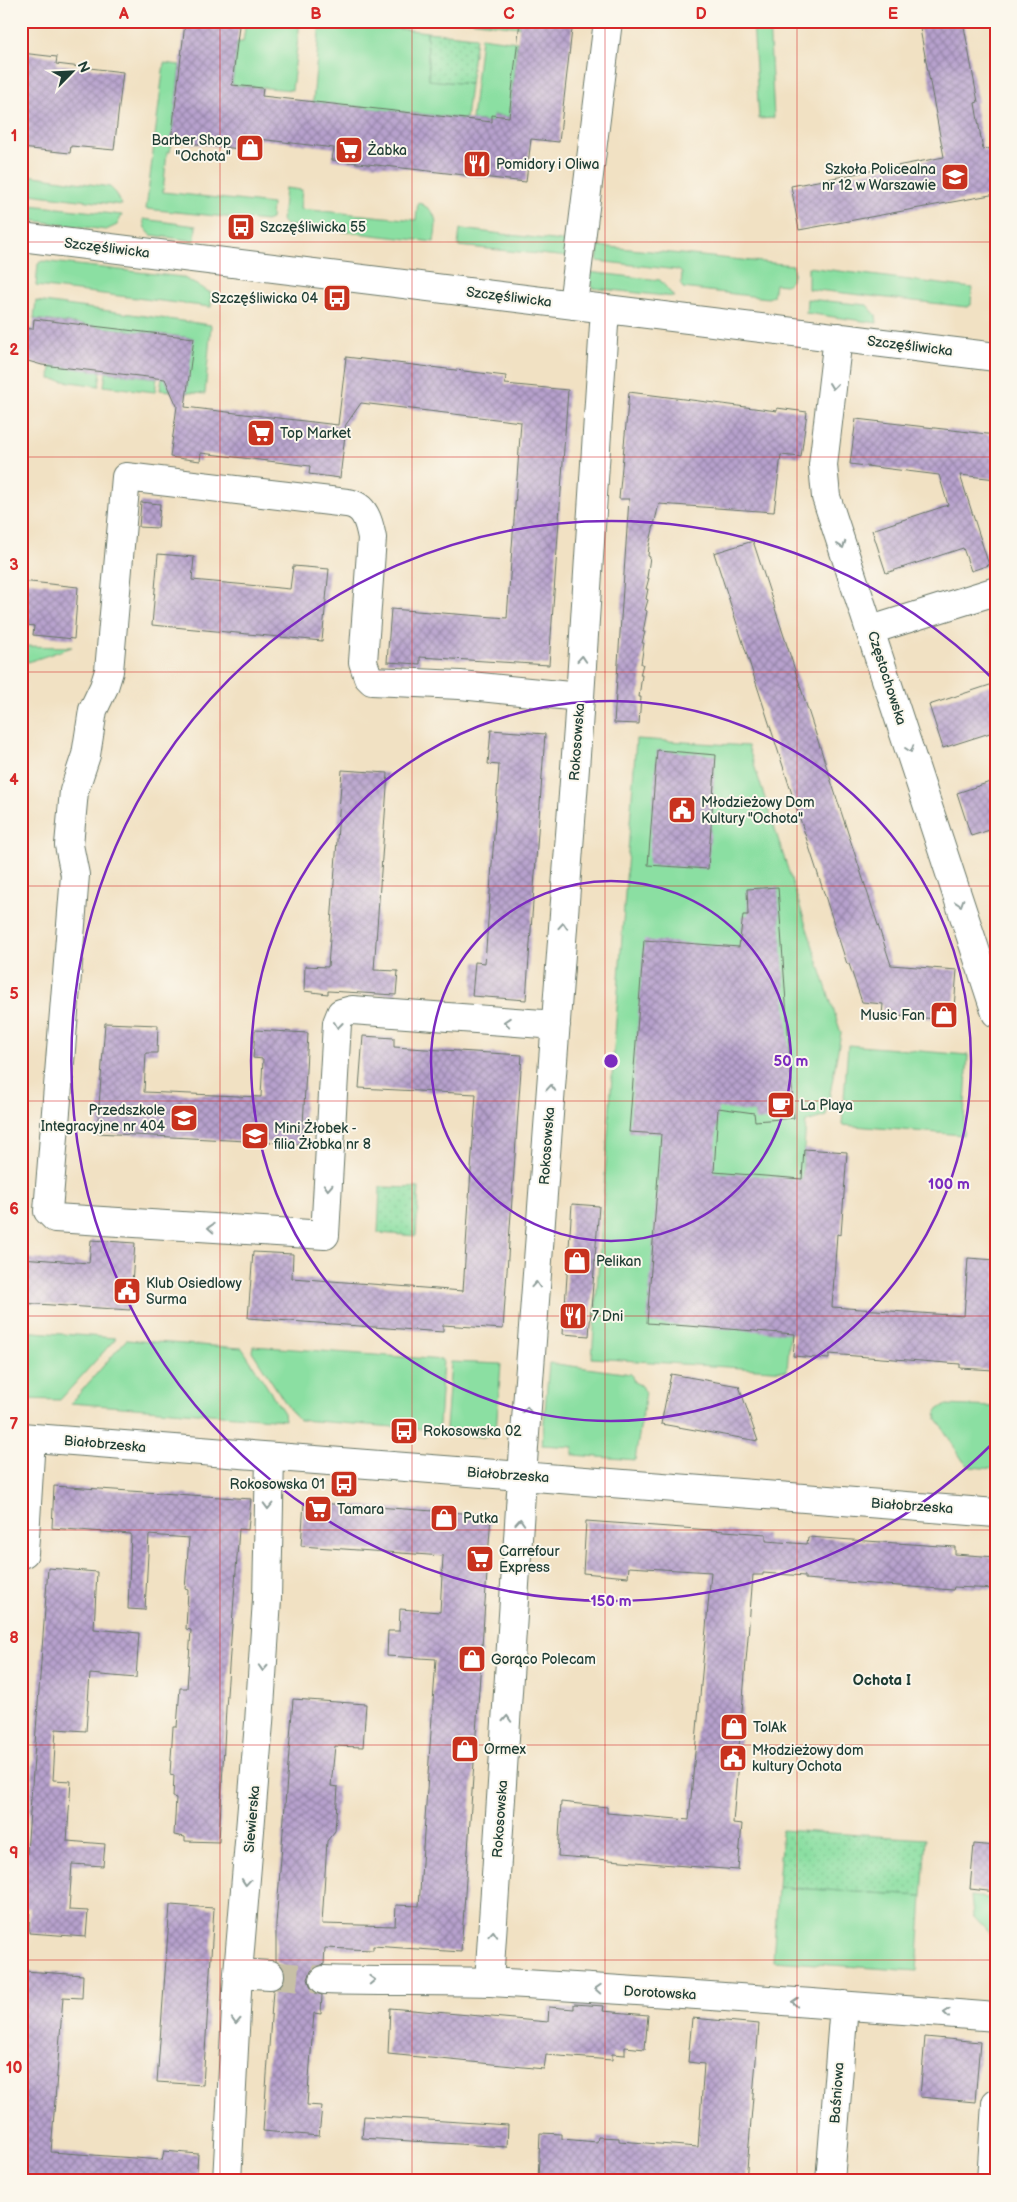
<svg xmlns="http://www.w3.org/2000/svg" width="1017" height="2202" font-family="'Balsamiq Sans',sans-serif">
  <style>
    .green { fill: #8bdfa2; stroke: #558e6b }
    .park { fill: url(#park-dots); stroke: #558e6b }
    .building { fill: url(#building-cross-hatch) }
    .lines { fill: none; stroke-linecap: round; stroke-linejoin: round }
    .minor-tunnel { stroke: #c7c0a6; stroke-width: 28; stroke-dasharray: 28 14; stroke-linecap: butt }
    .minor-casing { stroke: #687666; stroke-width: 30 }
    .minor { stroke: #fff; stroke-width: 28 }
    .oneway { stroke: #8f9e9a }
    .grid { fill: none; stroke: #d62828; stroke-width: 1; stroke-opacity: 0.55 }
    .ring { fill: none; stroke: #7b2cbf; stroke-width: 2.5 }
    .labels { text-anchor: middle; dominant-baseline: central; stroke-width: 4; stroke-linejoin: round; paint-order: stroke }
    .poi-label { font-size: 14px; fill: #1f3d34; stroke: #fbf7ec; text-anchor: start }
    .street-label { font-size: 14px; fill: #1f3d34; stroke: #fbf7ec }
    .neighbourhood-label { font-size: 15px; font-weight: bold; fill: #1f3d34; stroke: #fbf7ec }
    .centre { fill: #7b2cbf; stroke: #fbf7ec; stroke-width: 2.5 }
    .ring-label { font-size: 15px; text-anchor: middle; font-weight: bold; fill: #7b2cbf; stroke: #fbf7ec; stroke-width: 4; stroke-linejoin: round; paint-order: stroke }
    .neatline { fill: none; stroke: #d62828; stroke-width: 2 }
    .grid-label { font-size: 16px; text-anchor: middle; font-weight: bold; fill: #d62828 }
  </style>
  <defs>
    <pattern id="park-dots" width="8" height="8" patternUnits="userSpaceOnUse" patternTransform="scale(1.25)"><rect width="8" height="8" fill="#8bdfa2"/><path d="M2 2h.1M6 6h.1" fill="none" stroke="#78c08c" stroke-width="1.8" stroke-linecap="round"/></pattern>
    <pattern id="building-cross-hatch" width="8" height="8" patternUnits="userSpaceOnUse" patternTransform="scale(1.25)"><rect width="8" height="8" fill="#b7a1cd"/><path d="M0 0l8 8M0 8l8-8" fill="none" stroke="#9484a7"/></pattern>
  </defs>
  <rect width="100%" height="100%" fill="#fbf7ec"/>
  <filter id="ink" filterUnits="userSpaceOnUse"><feTurbulence type="fractalNoise" baseFrequency=".02" numOctaves="2"/><feDisplacementMap in="SourceGraphic" scale="10" xChannelSelector="R" yChannelSelector="G"/><feConvolveMatrix kernelMatrix="1 2 1 2 8 2 1 2 1" color-interpolation-filters="sRGB"/></filter>
  <filter id="wash" filterUnits="userSpaceOnUse"><feTurbulence type="fractalNoise" baseFrequency=".0096" numOctaves="4" result="noise"/><feDisplacementMap in="SourceGraphic" scale="20" xChannelSelector="R" yChannelSelector="G"/><feGaussianBlur stdDeviation="1.12" result="paint"/><feColorMatrix in="noise" values="0 0 0 0 0 0 0 0 0 0 0 0 0 0 0 0 0 1.4 0 .05"/><feComposite in="paint" operator="in"/></filter>
  <g filter="url(#wash)">
    <rect width="100%" height="100%" fill="#f1e1c3"/>
    <path class="green" d="M237 21H300L292 90 232 85 237 42H243L245 28 237 26Z
      M320 21H336L427 32 429 80 470 84 466 119 313 102Z
      M468 21H520L519 27Z
      M753 21H769L774 118 759 119Z
      M481 37 517 42 509 117 493 115 492 122 472 120Z
      M164 63 180 65 171 147 170 152H167L163 192 272 204 271 219 266 221 146 209Z
      M21 174 110 187 116 193 122 205 21 193Z
      M285 188 302 190 300 209 416 220 418 202C439 213 437 220 434 242L286 225 282 221Z
      M21 204 122 215 117 225 106 230 21 219Z
      M143 219 196 226 195 241 151 235 145 228Z
      M460 229 570 242 569 257 458 246Z
      M599 246 793 265C794 275 794 279 786 285L775 284 773 296 768 298 683 288 681 285 682 273 678 270 597 261Z
      M21 257H24L27 264 24 285 21 284Z
      M42 261 182 277 211 293V307L36 286 38 264Z
      M808 267 972 288 971 305 967 307 808 289Z
      M588 272 660 280 674 297 593 288 588 283Z
      M807 299 867 305 876 315 877 323 806 313Z
      M36 301 211 325 205 394 160 390 162 378 193 338 34 319Z
      M51 365 101 371 99 386 50 379Z
      M106 372 157 378 155 392 104 386Z
      M21 646 72 647 28 662 26 661Z
      M636 739 748 746 841 1033 826 1116 806 1122 787 1371 592 1358Z
      M848 1045 968 1055 963 1135 842 1125Z
      M21 1331 116 1338 60 1400 21 1399Z
      M126 1340 242 1348 284 1413 285 1420 71 1403Z
      M253 1346 443 1360 439 1425 435 1430 300 1420 290 1410 252 1351Z
      M451 1362 501 1364 496 1431 483 1437 449 1433 446 1428Z
      M549 1363 631 1374 634 1382 640 1385 646 1392 635 1460 573 1455V1447L542 1445Z
      M945 1405 996 1407V1469L970 1467 963 1461 937 1419 936 1411Z
      M778 1887 922 1896 917 1971 773 1961Z
      M971 1896 996 1899V1941L973 1916Z"/>
    <path class="park" d="M427 32 476 37 470 84 429 80Z
      M380 1187 419 1188 416 1236 378 1233Z
      M782 1830 926 1839 922 1896 778 1887Z"/>
    <g id="blocks">
      <path class="building" d="M191 21H237V26H239L232 85 263 88 262 96 492 122V115L509 117 520 21H573L559 142 531 139 526 182 332 160 334 148 259 139 257 151 171 141 185 23H190Z
        M963 21 978 102 975 103 983 150 996 147V194L799 230 791 186 944 157 920 29Z
        M21 53 57 57 56 64 123 72 114 150 71 146 70 153 21 148Z
        M34 319 194 338 185 407 338 425 346 357 506 376 505 384 568 390 549 665 420 657V664L387 662 391 609 507 618 521 422 361 403 345 426H346L340 478 309 474 310 466 201 453 200 461 170 457 177 406 165 379 42 365 21 359V328L33 329Z
        M629 392 777 411V408L807 412 801 457 781 455 774 512 659 504 649 546 648 556 650 557 647 578H649L646 589H648L646 599 648 600 645 610 647 611 643 632H645L642 643H644L641 664H643L640 675H642L639 697H641L639 724 614 723 629 499H619Z
        M856 419 996 435V479L960 475 989 565 971 571 963 548 886 573 872 530 948 505 939 475 850 464Z
        M141 502 160 504 158 528 139 527Z
        M753 541 891 965 957 970 953 1020 882 1015 883 1004 862 1002 849 964H847L714 553Z
        M158 554 194 557 192 580 248 585 290 589 293 566 329 569 322 641 152 625Z
        M21 581 78 587 74 639 33 635 34 626 21 624Z
        M996 683V731L943 748 929 705Z
        M491 730 545 734 526 1000 472 996 475 962 485 963 499 765 488 764Z
        M657 750 716 755 708 869 648 865Z
        M342 770 388 773 374 970 398 971 396 995 328 991V994L304 991 305 966 328 967Z
        M996 780V828L971 836 957 793Z
        M778 887 794 1118 755 1121 754 1113 718 1108 714 1172 802 1179 804 1149 847 1152 841 1235 837 1234 832 1307 964 1316 968 1258 996 1260 994 1370 960 1368V1364L829 1354V1359L793 1356 795 1334 647 1323 661 1134 629 1132 644 940 739 947 743 915H748L747 889Z
        M105 1023 158 1025 157 1053H146L144 1092 261 1097 263 1059 253 1058 255 1030 308 1033 302 1144 97 1133Z
        M363 1036 394 1038V1047L522 1055 503 1329 443 1325V1332L248 1318 253 1252 293 1254 292 1278 463 1291 476 1094 359 1088Z
        M572 1204 599 1206 589 1336 563 1334Z
        M91 1240 135 1243 130 1310 21 1303V1258L89 1263Z
        M671 1374 739 1386 758 1441 661 1424Z
        M54 1486 251 1499 248 1530 239 1529 226 1708 219 1842 185 1841V1837L174 1835 176 1798 173 1797 174 1775 170 1774 173 1727H177L180 1688H187L191 1630 186 1629 188 1590 185 1589 189 1538 149 1535 145 1610 128 1609 131 1534 52 1528Z
        M304 1502 491 1515 461 1952 373 1946V1950L325 1948 324 1964 316 1967 311 1971 308 1979 311 1988 315 1993 322 1995 321 2014 314 2013 307 2105 322 2106 319 2136 263 2131 273 1990 283 1984 286 1976 284 1968 276 1961V1924L293 1699 366 1704 363 1747 335 1746 331 1786 338 1787 335 1831 327 1841 322 1924 395 1926 396 1905 419 1906 436 1659 387 1656 388 1631H399L400 1609 440 1612 443 1556 301 1546Z
        M586 1521 766 1534V1541L807 1544 808 1537 955 1547V1554L996 1557V1589L954 1587 953 1590 805 1579V1576L763 1573V1575H753L733 1823 742 1824 738 1870 558 1856 561 1802 607 1807V1813L689 1820 711 1572 629 1567 628 1577 583 1573Z
        M48 1568 97 1572 94 1629 139 1633 136 1678 90 1674 86 1731 56 1729 53 1780 71 1781 67 1841 105 1844 103 1866 72 1864 69 1910 88 1911 86 1937 29 1933 30 1908 23 1907Z
        M974 1844 996 1846V1892L970 1889Z
        M170 1905 214 1908 203 2085 157 2082Z
        M25 1971 83 1975 82 1998 63 1997 51 2152 162 2160 164 2151 198 2154 196 2181H21V1997H23Z
        M574 2004 604 2006 603 2011 648 2015 645 2049 625 2047V2055L612 2054V2060L546 2055 544 2069 388 2054 390 2008 548 2022 549 2007 574 2009Z
        M692 2018 759 2024 746 2181H538L540 2133 562 2134V2139L597 2142 598 2137 619 2138V2141L698 2147 704 2064 688 2062Z
        M925 2037 980 2042 975 2102 920 2097Z
        M364 2116 508 2125 507 2147 362 2138Z"/>
    </g>
  </g>
  <g filter="url(#ink)">
    <use href="#blocks" fill-opacity="0" stroke="#687666" stroke-width="1"/>
    <g class="lines">
      <path class="minor-tunnel" d="M270 1975 324 1980"/>
      <defs>
        <path id="minor" d="M21 237 996 357
          M573 305 608 21
          M838 337 823 465 826 497 996 1013
          M871 630 996 591
          M556 1025 352 1010 341 1013 337 1023 325 1235 55 1218 48 1211 75 875 69 845 74 791 86 755 93 710 104 687 109 671 126 477 347 503C365 505 369 522 372 538L363 662 368 677 372 681 460 685 580 697
          M21 1437 996 1513
          M21 1552 24 1553 31 1438
          M238 1973 270 1975
          M324 1980C379 1982 435 1980 490 1982 659 1991 827 2004 996 2017
          M489 1982 524 1447 578 728 605 309
          M227 2181 238 1973 259 1723 267 1599 270 1457
          M830 2181 844 2005
          M991 2181 996 2103"/>
      </defs>
      <use href="#minor" class="minor-casing"/>
      <use href="#minor" class="minor"/>
    </g>
    <defs><path id="oneway-chevron" d="M-2-3.5L2.5 0L-2 3.5" fill="none" stroke-width="1.6" stroke-linecap="round" stroke-linejoin="round" transform="scale(1.25)"/></defs>
    <g class="oneway">
      <use href="#oneway-chevron" transform="translate(833 386) rotate(97)"/>
      <use href="#oneway-chevron" transform="translate(842 545) rotate(71)"/>
      <use href="#oneway-chevron" transform="translate(582 659) rotate(-86)"/>
      <use href="#oneway-chevron" transform="translate(910 749) rotate(72)"/>
      <use href="#oneway-chevron" transform="translate(960 903) rotate(72)"/>
      <use href="#oneway-chevron" transform="translate(563 926) rotate(-86)"/>
      <use href="#oneway-chevron" transform="translate(507 1022) rotate(-176)"/>
      <use href="#oneway-chevron" transform="translate(338 1025) rotate(97)"/>
      <use href="#oneway-chevron" transform="translate(551 1088) rotate(-86)"/>
      <use href="#oneway-chevron" transform="translate(328 1187) rotate(93)"/>
      <use href="#oneway-chevron" transform="translate(211 1228) rotate(-177)"/>
      <use href="#oneway-chevron" transform="translate(536 1285) rotate(-86)"/>
      <use href="#oneway-chevron" transform="translate(527 1410) rotate(-86)"/>
      <use href="#oneway-chevron" transform="translate(268 1506) rotate(91)"/>
      <use href="#oneway-chevron" transform="translate(520 1522) rotate(-86)"/>
      <use href="#oneway-chevron" transform="translate(263 1668) rotate(93)"/>
      <use href="#oneway-chevron" transform="translate(507 1719) rotate(-87)"/>
      <use href="#oneway-chevron" transform="translate(246 1882) rotate(95)"/>
      <use href="#oneway-chevron" transform="translate(493 1934) rotate(-86)"/>
      <use href="#oneway-chevron" transform="translate(372 1980) rotate(-2)"/>
      <use href="#oneway-chevron" transform="translate(598 1989) rotate(-177)"/>
      <use href="#oneway-chevron" transform="translate(795 2002) rotate(-176)"/>
      <use href="#oneway-chevron" transform="translate(947 2013) rotate(-175)"/>
      <use href="#oneway-chevron" transform="translate(236 2021) rotate(93)"/>
    </g>
  </g>
  <path class="grid" d="M220 21V2181M412 21V2181M605 21V2181M797 21V2181M21 242H996M21 457H996M21 672H996M21 886H996M21 1101H996M21 1316H996M21 1530H996M21 1745H996M21 1960H996"/>
  <g class="ring">
    <circle cx="611" cy="1061" r="180"/>
    <circle cx="611" cy="1061" r="360"/>
    <path d="M993 1443A540 540 0 1 1 993 679"/>
  </g>
  <defs>
    <symbol id="shop-square" viewBox="-11 -11 22 22"><rect x="-9" y="-9" width="18" height="18" rx="4" fill="#c8321e" stroke="#fbf7ec"/><path d="M-5-2.5h2.3a2.7 3.5 0 0 1 5.4 0H5L5.5 6h-11ZM-1.5-2.5h3a1.5 2.3 0 0 0-3 0Z" fill="#fff"/></symbol>
    <symbol id="supermarket-square" viewBox="-11 -11 22 22"><rect x="-9" y="-9" width="18" height="18" rx="4" fill="#c8321e" stroke="#fbf7ec"/><path d="M-6-5.5h2.5l.6 2H6L4.5 2H-2.5L-4.4-4H-6ZM-1.5 3.2a1.3 1.3 0 1 0 .1 0ZM3 3.2a1.3 1.3 0 1 0 .1 0Z" fill="#fff"/></symbol>
    <symbol id="restaurant-square" viewBox="-11 -11 22 22"><rect x="-9" y="-9" width="18" height="18" rx="4" fill="#c8321e" stroke="#fbf7ec"/><path d="M-5-6h1v4h1v-4h1v4h1v-4h1v5L-1.5 .5V6h-2V.5L-5-1ZM5-6V6H3V1.5H1.5Q1.5-4 5-6Z" fill="#fff"/></symbol>
    <symbol id="university-square" viewBox="-11 -11 22 22"><rect x="-9" y="-9" width="18" height="18" rx="4" fill="#c8321e" stroke="#fbf7ec"/><path d="M0-5L7-2L0 1L-7-2ZM-4 1L0 2.5L4 1V4Q0 6-4 4Z" fill="#fff"/></symbol>
    <symbol id="bus-square" viewBox="-11 -11 22 22"><rect x="-9" y="-9" width="18" height="18" rx="4" fill="#c8321e" stroke="#fbf7ec"/><path d="M-5-6H5V4H4V6H2V4H-2V6H-4V4H-5ZM-3.5-4V0h7V-4ZM-3.5 1.2v1.5H-2V1.2ZM2 1.2v1.5H3.5V1.2Z" fill="#fff"/></symbol>
    <symbol id="civic-square" viewBox="-11 -11 22 22"><rect x="-9" y="-9" width="18" height="18" rx="4" fill="#c8321e" stroke="#fbf7ec"/><path d="M-.6-6.5H3V-4.5H.6V-3L4-1V1h2V6H-6V1h2V-1L-.6-3ZM-1.2 2.5V6h2.4V2.5Z" fill="#fff"/></symbol>
    <symbol id="cafe-square" viewBox="-11 -11 22 22"><rect x="-9" y="-9" width="18" height="18" rx="4" fill="#c8321e" stroke="#fbf7ec"/><path d="M-5.5-4.5H6V0H3Q3 3.5 0 3.5H-2.5Q-5.5 3.5-5.5 0ZM3-3.2v2h1.7v-2ZM-6 4.5H4V6H-6Z" fill="#fff"/></symbol>
    <symbol id="school-square" viewBox="-11 -11 22 22"><rect x="-9" y="-9" width="18" height="18" rx="4" fill="#c8321e" stroke="#fbf7ec"/><path d="M0-5L7-2L0 1L-7-2ZM-4 1L0 2.5L4 1V4Q0 6-4 4Z" fill="#fff"/></symbol>
  </defs>
  <g fill-rule="evenodd">
    <use href="#shop-square" x="234" y="132" width="32" height="32"/>
    <use href="#supermarket-square" x="333" y="134" width="32" height="32"/>
    <use href="#restaurant-square" x="461" y="148" width="32" height="32"/>
    <use href="#university-square" x="939" y="161" width="32" height="32"/>
    <use href="#bus-square" x="225" y="211" width="32" height="32"/>
    <use href="#bus-square" x="321" y="282" width="32" height="32"/>
    <use href="#supermarket-square" x="245" y="417" width="32" height="32"/>
    <use href="#civic-square" x="666" y="794" width="32" height="32"/>
    <use href="#shop-square" x="928" y="999" width="32" height="32"/>
    <use href="#cafe-square" x="765" y="1089" width="32" height="32"/>
    <use href="#school-square" x="168" y="1102" width="32" height="32"/>
    <use href="#school-square" x="239" y="1120" width="32" height="32"/>
    <use href="#shop-square" x="561" y="1245" width="32" height="32"/>
    <use href="#civic-square" x="111" y="1275" width="32" height="32"/>
    <use href="#restaurant-square" x="557" y="1300" width="32" height="32"/>
    <use href="#bus-square" x="388" y="1415" width="32" height="32"/>
    <use href="#bus-square" x="328" y="1468" width="32" height="32"/>
    <use href="#supermarket-square" x="302" y="1493" width="32" height="32"/>
    <use href="#shop-square" x="428" y="1502" width="32" height="32"/>
    <use href="#supermarket-square" x="464" y="1543" width="32" height="32"/>
    <use href="#shop-square" x="456" y="1643" width="32" height="32"/>
    <use href="#shop-square" x="718" y="1711" width="32" height="32"/>
    <use href="#shop-square" x="449" y="1733" width="32" height="32"/>
    <use href="#civic-square" x="717" y="1742" width="32" height="32"/>
  </g>
  <g class="labels">
    <g class="poi-label">
      <text x="231" y="140" text-anchor="end">Barber Shop<tspan x="231" dy="16">"Ochota"</tspan></text>
      <text x="368" y="150">Żabka</text>
      <text x="496" y="164">Pomidory i Oliwa</text>
      <text x="936" y="169" text-anchor="end">Szkoła Policealna<tspan x="936" dy="16">nr 12 w Warszawie</tspan></text>
      <text x="260" y="227">Szczęśliwicka 55</text>
      <text x="318" y="298" text-anchor="end">Szczęśliwicka 04</text>
      <text x="280" y="433">Top Market</text>
      <text x="701" y="802">Młodzieżowy Dom<tspan x="701" dy="16">Kultury "Ochota"</tspan></text>
      <text x="925" y="1015" text-anchor="end">Music Fan</text>
      <text x="800" y="1105">La Playa</text>
      <text x="165" y="1110" text-anchor="end">Przedszkole<tspan x="165" dy="16">Integracyjne nr 404</tspan></text>
      <text x="274" y="1128">Mini Żłobek -<tspan x="274" dy="16">filia Żłobka nr 8</tspan></text>
      <text x="596" y="1261">Pelikan</text>
      <text x="146" y="1283">Klub Osiedlowy<tspan x="146" dy="16">Surma</tspan></text>
      <text x="592" y="1316">7 Dni</text>
      <text x="423" y="1431">Rokosowska 02</text>
      <text x="325" y="1484" text-anchor="end">Rokosowska 01</text>
      <text x="337" y="1509">Tamara</text>
      <text x="463" y="1518">Putka</text>
      <text x="499" y="1551">Carrefour<tspan x="499" dy="16">Express</tspan></text>
      <text x="491" y="1659">Gorąco Polecam</text>
      <text x="753" y="1727">TolAk</text>
      <text x="484" y="1749">Ormex</text>
      <text x="752" y="1750">Młodzieżowy dom<tspan x="752" dy="16">kultury Ochota</tspan></text>
    </g>
    <g class="street-label">
      <text transform="translate(107 248) rotate(7)">Szczęśliwicka</text>
      <text transform="translate(509 297) rotate(7)">Szczęśliwicka</text>
      <text transform="translate(910 346) rotate(7)">Szczęśliwicka</text>
      <text transform="translate(887 678) rotate(72)">Częstochowska</text>
      <text transform="translate(577 742) rotate(-86)">Rokosowska</text>
      <text transform="translate(547 1146) rotate(-86)">Rokosowska</text>
      <text transform="translate(105 1444) rotate(5)">Białobrzeska</text>
      <text transform="translate(508 1475) rotate(4)">Białobrzeska</text>
      <text transform="translate(912 1506) rotate(4)">Białobrzeska</text>
      <text transform="translate(252 1819) rotate(-85)">Siewierska</text>
      <text transform="translate(500 1819) rotate(-86)">Rokosowska</text>
      <text transform="translate(660 1993) rotate(3)">Dorotowska</text>
      <text transform="translate(837 2093) rotate(-86)">Baśniowa</text>
    </g>
    <g class="neighbourhood-label">
      <text x="882" y="1680">Ochota I</text>
    </g>
  </g>
  <circle cx="611" cy="1061" r="8" class="centre"/>
  <g class="ring-label">
    <text x="791" y="1066">50 m</text>
    <text x="949" y="1189">100 m</text>
    <text x="611" y="1606">150 m</text>
  </g>
  <rect width="1017" height="2202" fill="none" stroke="#fbf7ec" stroke-width="55"/>
  <g transform="translate(72 72) rotate(66)" stroke="#fbf7ec" stroke-width="4" paint-order="stroke">
  <path d="M0-4L9 19L0 12L-9 19Z" fill="#1f3d34"/>
  <text y="-8" font-size="14" font-weight="bold" text-anchor="middle" fill="#1f3d34">N</text>
  </g>
  <rect x="28" y="28" width="962" height="2146" class="neatline"/>
  <g class="grid-label">
    <text x="124" y="19">A</text>
    <text x="316" y="19">B</text>
    <text x="509" y="19">C</text>
    <text x="701" y="19">D</text>
    <text x="893" y="19">E</text>
    <text x="14" y="141">1</text>
    <text x="14" y="355">2</text>
    <text x="14" y="570">3</text>
    <text x="14" y="785">4</text>
    <text x="14" y="999">5</text>
    <text x="14" y="1214">6</text>
    <text x="14" y="1429">7</text>
    <text x="14" y="1643">8</text>
    <text x="14" y="1858">9</text>
    <text x="14" y="2073">10</text>
  </g>
</svg>
